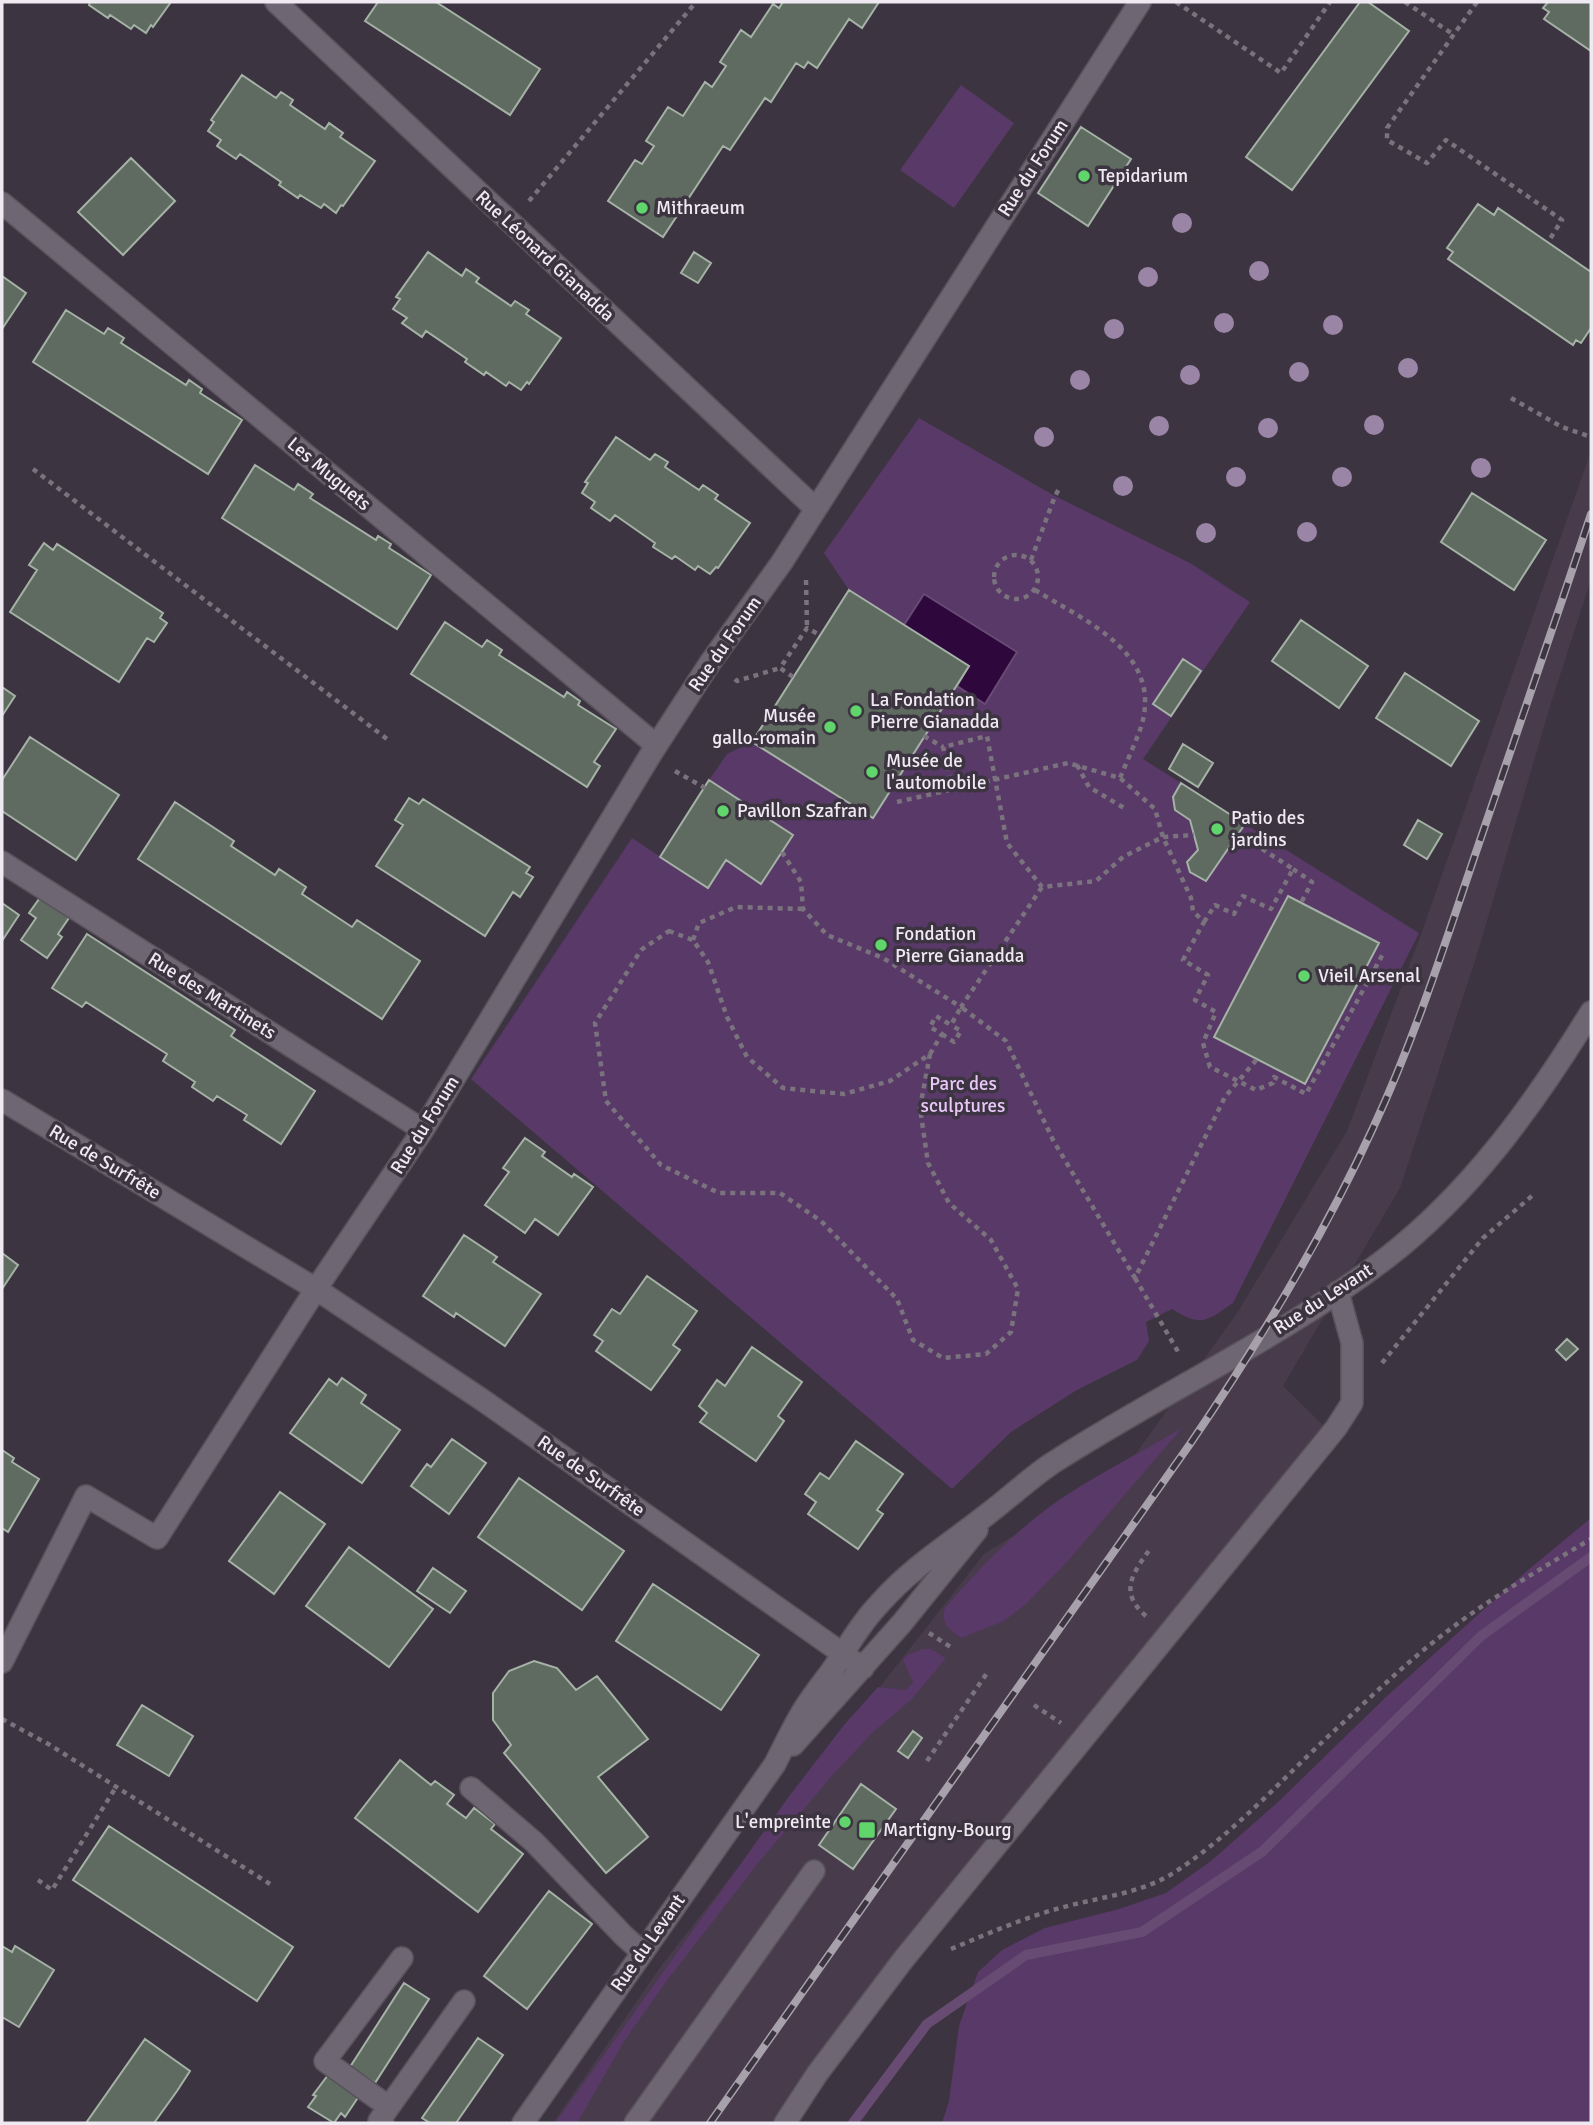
<svg xmlns="http://www.w3.org/2000/svg" width="1593" height="2125" font-family="Signika,sans-serif">
  <style>
    .built { fill: #473b4c }
    .green { fill: #593967 }
    .water { fill: #2e073c; stroke: #684b73; stroke-width: 2 }
    .lines { fill: none; stroke-linecap: round; stroke-linejoin: round }
    .stream { stroke: #684b73; stroke-width: 10 }
    .building { fill: #5f6b60; stroke: #a5b2a6; stroke-width: 2 }
    .minor-casing { stroke: #58525b; stroke-width: 24 }
    .path { stroke: #7a737e; stroke-width: 4.5; stroke-dasharray: 5 5; stroke-linecap: butt }
    .minor { stroke: #6f6673; stroke-width: 21 }
    .rail-casing { stroke: #a7a1ab; stroke-width: 8 }
    .rail { stroke: #3c3440; stroke-width: 5; stroke-dasharray: 16; stroke-linecap: butt }
    .tree { fill: #9b85a6 }
    .poi-dot { fill: #5fd56b; stroke: #3c3440; stroke-width: 2.5 }
    .labels { text-anchor: middle; dominant-baseline: central; stroke-width: 7; stroke-linejoin: round; paint-order: stroke }
    .street-label { font-size: 19px; fill: #efeaf2; stroke: #3c3440 }
    .poi-label { font-size: 19px; fill: #efeaf2; stroke: #3c3440; text-anchor: start }
    .park-label { font-size: 19px; fill: #e9c7f9; stroke: #3c3440 }
  </style>
  <rect width="100%" height="100%" fill="#3c3440"/>
  <path class="built" d="M1591 451V580L1551 703 1476 958 1400 1188 1283 1386 1325 1427 865 1992 772 2123H553L661 1966 984 1554 1129 1463 1237 1313 1347 1131 1420 937Z"/>
  <path class="green" d="M961 85 1014 123 954 208 900 170Z
    M919 418 1055 496 1190 563 1250 602 1143 759 1181 783 1173 797 1190 820 1198 850 1187 862 1190 872 1206 881 1245 824 1419 933 1233 1303C1206 1322 1201 1327 1172 1309L1146 1322 1149 1341 1137 1360 1077 1390 1011 1432 952 1489 471 1079 632 838 707 888 726 860 762 883 793 835 709 780 727 754 752 742 873 817 969 666 849 590 824 553Z
    M1182 1428 1068 1561 1026 1604 1004 1621 961 1638C950 1630 940 1624 945 1608 979 1568 1018 1528 1062 1498 1100 1473 1143 1451 1182 1428Z
    M1591 1518V2123H942L949 2101 959 2026 978 1972 1002 1950 1045 1928 1119 1909 1166 1893 1211 1861 1278 1802 1386 1697 1528 1570Z
    M922 1649H931L946 1658 912 1699 872 1733 832 1776 759 1862 666 1982 625 2040 577 2123H555L790 1795 844 1725 878 1687 906 1690 913 1682 903 1660 906 1656Z"/>
  <path class="water" d="M924 594 1017 652 985 704 957 686 969 666 904 625Z"/>
  <g class="lines">
    <path class="stream" d="M853 2123 927 2024 1026 1955 1142 1932 1263 1851 1481 1636 1591 1557"/>
  </g>
  <path class="building" d="M90 2H171L153 27 151 25 146 33 134 25 131 29 110 15 108 18 89 5Z
    M378 2H436L540 69 510 115 365 21Z
    M783 2H879L862 28 849 19 817 68 808 62 804 68 796 63 771 102 765 98 730 150 723 146 663 237 608 201 635 160 642 164 654 146 646 141 668 107 683 116 705 82 712 87 726 66 720 62 741 30 751 37 773 4 779 8Z
    M1360 2H1368L1409 31 1292 190 1246 157Z
    M1548 2H1591V51L1544 19 1549 12 1543 8Z
    M242 75 276 98 281 92 293 100 290 105 325 129 329 123 343 133 340 137 375 161 343 206 341 205 336 213 324 204 321 208 300 195 298 198 279 185 281 182 240 154 236 159 217 146 221 140 208 131 214 122 211 120Z
    M1081 127 1131 159 1088 226 1038 193Z
    M131 158 175 201 123 255 78 212Z
    M1478 204 1494 215 1498 208 1591 272V328L1581 343 1576 340 1573 345 1448 259 1453 252 1447 248Z
    M428 252 462 276 466 269 479 278 476 282 511 306 515 301 529 310 526 314 561 338 529 384 527 382 521 390 509 382 506 386 486 372 484 375 465 362 467 359 426 331 422 337 402 323 407 318 393 309 400 299 396 297Z
    M694 252 711 263 698 283 681 273Z
    M2 276 26 293 2 329Z
    M66 310 104 334 108 328 124 338 121 343 186 385 189 380 202 389 200 393 242 420 208 474 33 362Z
    M616 437 650 460 655 454 668 462 665 467 699 490 703 485 718 495 715 499 750 523 718 568 716 567 710 574 698 566 695 570 675 556 672 559 653 547 655 543 615 515 610 521 591 508 595 502 582 493 588 483 585 482Z
    M255 465 294 490 298 484 313 494 310 498 376 540 378 536 391 544 389 548 431 575 397 629 222 518Z
    M1472 493 1546 540 1514 590 1441 542Z
    M44 543 53 550 57 544 163 613 160 618 167 623 154 642 147 638 119 682 10 612 37 570 29 565Z
    M849 590 969 666 873 818 752 742Z
    M1301 620 1368 666 1339 708 1272 661Z
    M445 622 482 647 487 640 502 650 499 655 564 697 567 692 580 701 578 705 616 729 594 762 600 766 587 787 411 674Z
    M1183 659 1201 671 1171 716 1153 704Z
    M1405 673 1479 721 1451 766 1376 718Z
    M2 687 15 696 2 716Z
    M30 737 119 795 76 860 2 811V780Z
    M1183 744 1213 763 1198 787 1169 769Z
    M709 780 793 835 761 884 726 860 708 888 660 857Z
    M1181 783 1245 824 1206 881 1190 872 1187 862 1198 850 1190 820 1175 810 1173 797Z
    M409 798 419 804 423 799 530 867 526 873 533 877 520 897 513 892 485 936 376 866 403 825 395 820Z
    M175 802 234 841 231 846 275 875 279 869 306 887 302 894 352 927 357 920 420 961 382 1019 138 859Z
    M1418 820 1442 834 1427 859 1404 845Z
    M42 895 71 915 58 934 62 937 47 958 21 940 36 918 29 913Z
    M1288 896 1379 943 1305 1084 1214 1037Z
    M2 903 19 915 2 941Z
    M87 934 235 1030 231 1036 315 1091 281 1144 244 1120 247 1115 217 1096 213 1101 192 1087 195 1082 163 1061 167 1054 86 1002 82 1007 52 988Z
    M525 1138 545 1152 542 1156 572 1177 574 1174 593 1187 558 1235 535 1219 525 1233 485 1205 509 1172 503 1168Z
    M464 1235 497 1257 493 1262 541 1294 505 1346 456 1313 454 1317 423 1296Z
    M2 1253 18 1265 2 1289Z
    M647 1276 697 1311 673 1345 680 1350 651 1390 596 1351 603 1341 594 1335 612 1309 620 1314Z
    M1567 1339 1578 1349 1566 1360 1556 1350Z
    M752 1347 802 1382 778 1416 784 1421 756 1461 700 1422 707 1413 699 1406 717 1380 725 1386Z
    M342 1378 366 1395 361 1403 400 1430 362 1483 290 1433 329 1379 337 1385Z
    M452 1439 486 1463 449 1514 411 1486 427 1464 431 1467Z
    M856 1441 903 1474 877 1510 883 1514 858 1549 808 1514 816 1502 805 1494 820 1473 829 1479Z
    M2 1450 14 1458 12 1462 39 1479 8 1532 2 1528Z
    M519 1478 624 1551 582 1610 478 1537Z
    M280 1492 325 1524 274 1594 229 1561Z
    M349 1547 433 1609 389 1667 306 1606Z
    M433 1568 466 1591 450 1613 417 1591Z
    M653 1584 759 1655 721 1710 616 1641Z
    M534 1661 557 1668 576 1690 597 1676 648 1739 598 1777 648 1837 606 1873 504 1753 511 1745 493 1720V1693L509 1671Z
    M142 1705 193 1736 169 1776 117 1745Z
    M913 1731 922 1738 908 1758 898 1751Z
    M400 1760 431 1785 435 1781 454 1795 447 1804 466 1818 474 1808 495 1824 491 1829 523 1854 478 1912 355 1818Z
    M861 1784 896 1809 853 1869 819 1845Z
    M109 1826 293 1947 257 2001 73 1880Z
    M549 1891 592 1924 527 2009 484 1976Z
    M2 1946 12 1952 15 1946 54 1970 19 2027 2 2017Z
    M404 1983 429 1999 375 2083 350 2067Z
    M478 2038 503 2055 456 2123H430L422 2118Z
    M145 2039 190 2071 177 2091 154 2123H86Z
    M328 2075 359 2096 345 2117 341 2113 334 2123 308 2107 316 2096 313 2095Z"/>
  <g class="lines">
    <defs>
      <path id="minor" d="M276 2 816 509
        M2 203 656 745
        M2 862 423 1130
        M2 1100 316 1289 484 1401 863 1668
        M2 1662 86 1496 157 1538 316 1289 423 1130 651 754 710 663 782 562 1140 2
        M793 1745 902 1623 977 1530
        M471 1788 534 1842 624 1936 642 1952
        M389 2107 325 2061 402 1958
        M383 2123 379 2121 464 2001
        M523 2123 775 1764C784 1746 793 1727 804 1709 814 1693 826 1679 837 1663 850 1642 863 1621 880 1603 914 1565 950 1544 989 1513 1010 1497 1029 1479 1051 1464 1161 1393 1281 1338 1385 1259 1471 1193 1535 1103 1591 1012
        M635 2123 814 1871
        M785 2123 817 2074 903 1960 1336 1428 1352 1403V1343L1338 1292"/>
    </defs>
    <use href="#minor" class="minor-casing"/>
    <path class="path" d="M1176 2 1281 73 1330 2
      M1405 2 1454 35
      M1477 2 1387 128V140L1427 163 1446 140 1562 220 1548 242
      M529 201 696 2
      M1511 398 1562 427 1591 437
      M33 469 387 739
      M994 577a22 22 0 1 1 44 0a22 22 0 1 1-44 0Z
      M1031 560 1055 496 1060 487
      M806 580 807 628
      M1035 590C1085 621 1164 653 1141 727 1135 744 1127 761 1120 778
      M793 677 780 668 807 628 820 635
      M735 679 737 681 780 668
      M924 736 943 747
      M1077 765 1089 787 1124 808
      M675 771 705 788
      M953 790 943 747 987 736 1007 843 1042 887 1096 881 1123 857 1163 837 1194 835
      M897 802 1068 763 1120 778 1155 809 1163 837 1191 898 1193 911 1204 922 1183 960 1208 975 1195 1000 1216 1012 1203 1043 1210 1067 1256 1090 1273 1083 1274 1077 1306 1094 1384 952
      M782 852 801 882 803 909 827 935 883 958 961 1007 1042 887
      M1293 869 1312 882 1301 903
      M1204 922 1215 905 1234 914 1243 896 1271 909 1293 869 1239 834
      M669 931 693 940 708 962 727 1017 747 1057 783 1088 844 1094 890 1081 930 1054 920 1108 928 1163 949 1203 991 1240 1018 1289 1011 1332 986 1354 943 1358 913 1340 897 1299 821 1221 780 1193H719L661 1165 606 1101 595 1023 641 950Z
      M693 940 699 923 736 907 803 909
      M942 1034 954 1042 961 1031 951 1025
      M930 1054 942 1034 930 1027 936 1016 951 1025 961 1007 1006 1041 1053 1140 1135 1278 1225 1097 1257 1059
      M1135 1278 1180 1355
      M1382 1363 1483 1238 1533 1195
      M1146 1616C1118 1592 1133 1573 1150 1549
      M929 1633 952 1648
      M1034 1705 1061 1723
      M2 1719 50 1745 270 1884
      M927 1761 987 1673
      M38 1880 52 1890 116 1787
      M951 1949C987 1934 1023 1918 1060 1908 1099 1897 1141 1894 1175 1872 1239 1830 1289 1771 1345 1721 1379 1689 1416 1654 1453 1627 1497 1594 1544 1567 1591 1539"/>
    <use href="#minor" class="minor"/>
    <defs>
      <path id="rail" d="M710 2123 1190 1444C1259 1343 1322 1239 1373 1128 1414 1040 1444 947 1475 855 1514 742 1553 628 1591 514"/>
    </defs>
    <use href="#rail" class="rail-casing"/>
    <use href="#rail" class="rail"/>
  </g>
  <g class="tree">
    <circle cx="1182" cy="223" r="10"/>
    <circle cx="1259" cy="271" r="10"/>
    <circle cx="1148" cy="277" r="10"/>
    <circle cx="1224" cy="323" r="10"/>
    <circle cx="1333" cy="325" r="10"/>
    <circle cx="1114" cy="329" r="10"/>
    <circle cx="1408" cy="368" r="10"/>
    <circle cx="1299" cy="372" r="10"/>
    <circle cx="1190" cy="375" r="10"/>
    <circle cx="1080" cy="380" r="10"/>
    <circle cx="1374" cy="425" r="10"/>
    <circle cx="1159" cy="426" r="10"/>
    <circle cx="1268" cy="428" r="10"/>
    <circle cx="1044" cy="437" r="10"/>
    <circle cx="1481" cy="468" r="10"/>
    <circle cx="1236" cy="477" r="10"/>
    <circle cx="1342" cy="477" r="10"/>
    <circle cx="1123" cy="486" r="10"/>
    <circle cx="1307" cy="532" r="10"/>
    <circle cx="1206" cy="533" r="10"/>
  </g>
  <g class="poi-dot">
    <circle cx="1084" cy="176" r="7"/>
    <circle cx="642" cy="208" r="7"/>
    <circle cx="856" cy="711" r="7"/>
    <circle cx="830" cy="727" r="7"/>
    <circle cx="872" cy="772" r="7"/>
    <circle cx="723" cy="811" r="7"/>
    <circle cx="1217" cy="829" r="7"/>
    <circle cx="881" cy="945" r="7"/>
    <circle cx="1304" cy="976" r="7"/>
    <circle cx="845" cy="1822" r="7"/>
    <rect x="858" y="1821" width="18" height="18" rx="3.5"/>
  </g>
  <g class="labels">
    <g class="street-label">
      <text transform="translate(1033 168) rotate(-57)">Rue du Forum</text>
      <text transform="translate(545 256) rotate(43)">Rue Léonard Gianadda</text>
      <text transform="translate(329 474) rotate(40)">Les Muguets</text>
      <text transform="translate(725 644) rotate(-55)">Rue du Forum</text>
      <text transform="translate(212 996) rotate(32)">Rue des Martinets</text>
      <text transform="translate(425 1125) rotate(-58)">Rue du Forum</text>
      <text transform="translate(105 1162) rotate(31)">Rue de Surfrête</text>
      <text transform="translate(1323 1299) rotate(-33)">Rue du Levant</text>
      <text transform="translate(591 1476) rotate(35)">Rue de Surfrête</text>
      <text transform="translate(648 1943) rotate(-55)">Rue du Levant</text>
    </g>
    <g class="poi-label">
      <text x="1098" y="176">Tepidarium</text>
      <text x="656" y="208">Mithraeum</text>
      <text x="870" y="700">La Fondation<tspan x="870" dy="22">Pierre Gianadda</tspan></text>
      <text x="816" y="716" text-anchor="end">Musée<tspan x="816" dy="22">gallo-romain</tspan></text>
      <text x="886" y="761">Musée de<tspan x="886" dy="22">l'automobile</tspan></text>
      <text x="737" y="811">Pavillon Szafran</text>
      <text x="1231" y="818">Patio des<tspan x="1231" dy="22">jardins</tspan></text>
      <text x="895" y="934">Fondation<tspan x="895" dy="22">Pierre Gianadda</tspan></text>
      <text x="1318" y="976">Vieil Arsenal</text>
      <text x="831" y="1822" text-anchor="end">L'empreinte</text>
      <text x="883" y="1830">Martigny-Bourg</text>
    </g>
    <g class="park-label">
      <text x="963" y="1084">Parc des<tspan x="963" dy="22">sculptures</tspan></text>
    </g>
  </g>
  <rect width="1593" height="2125" fill="none" stroke="#efeaf2" stroke-width="7"/>
</svg>
